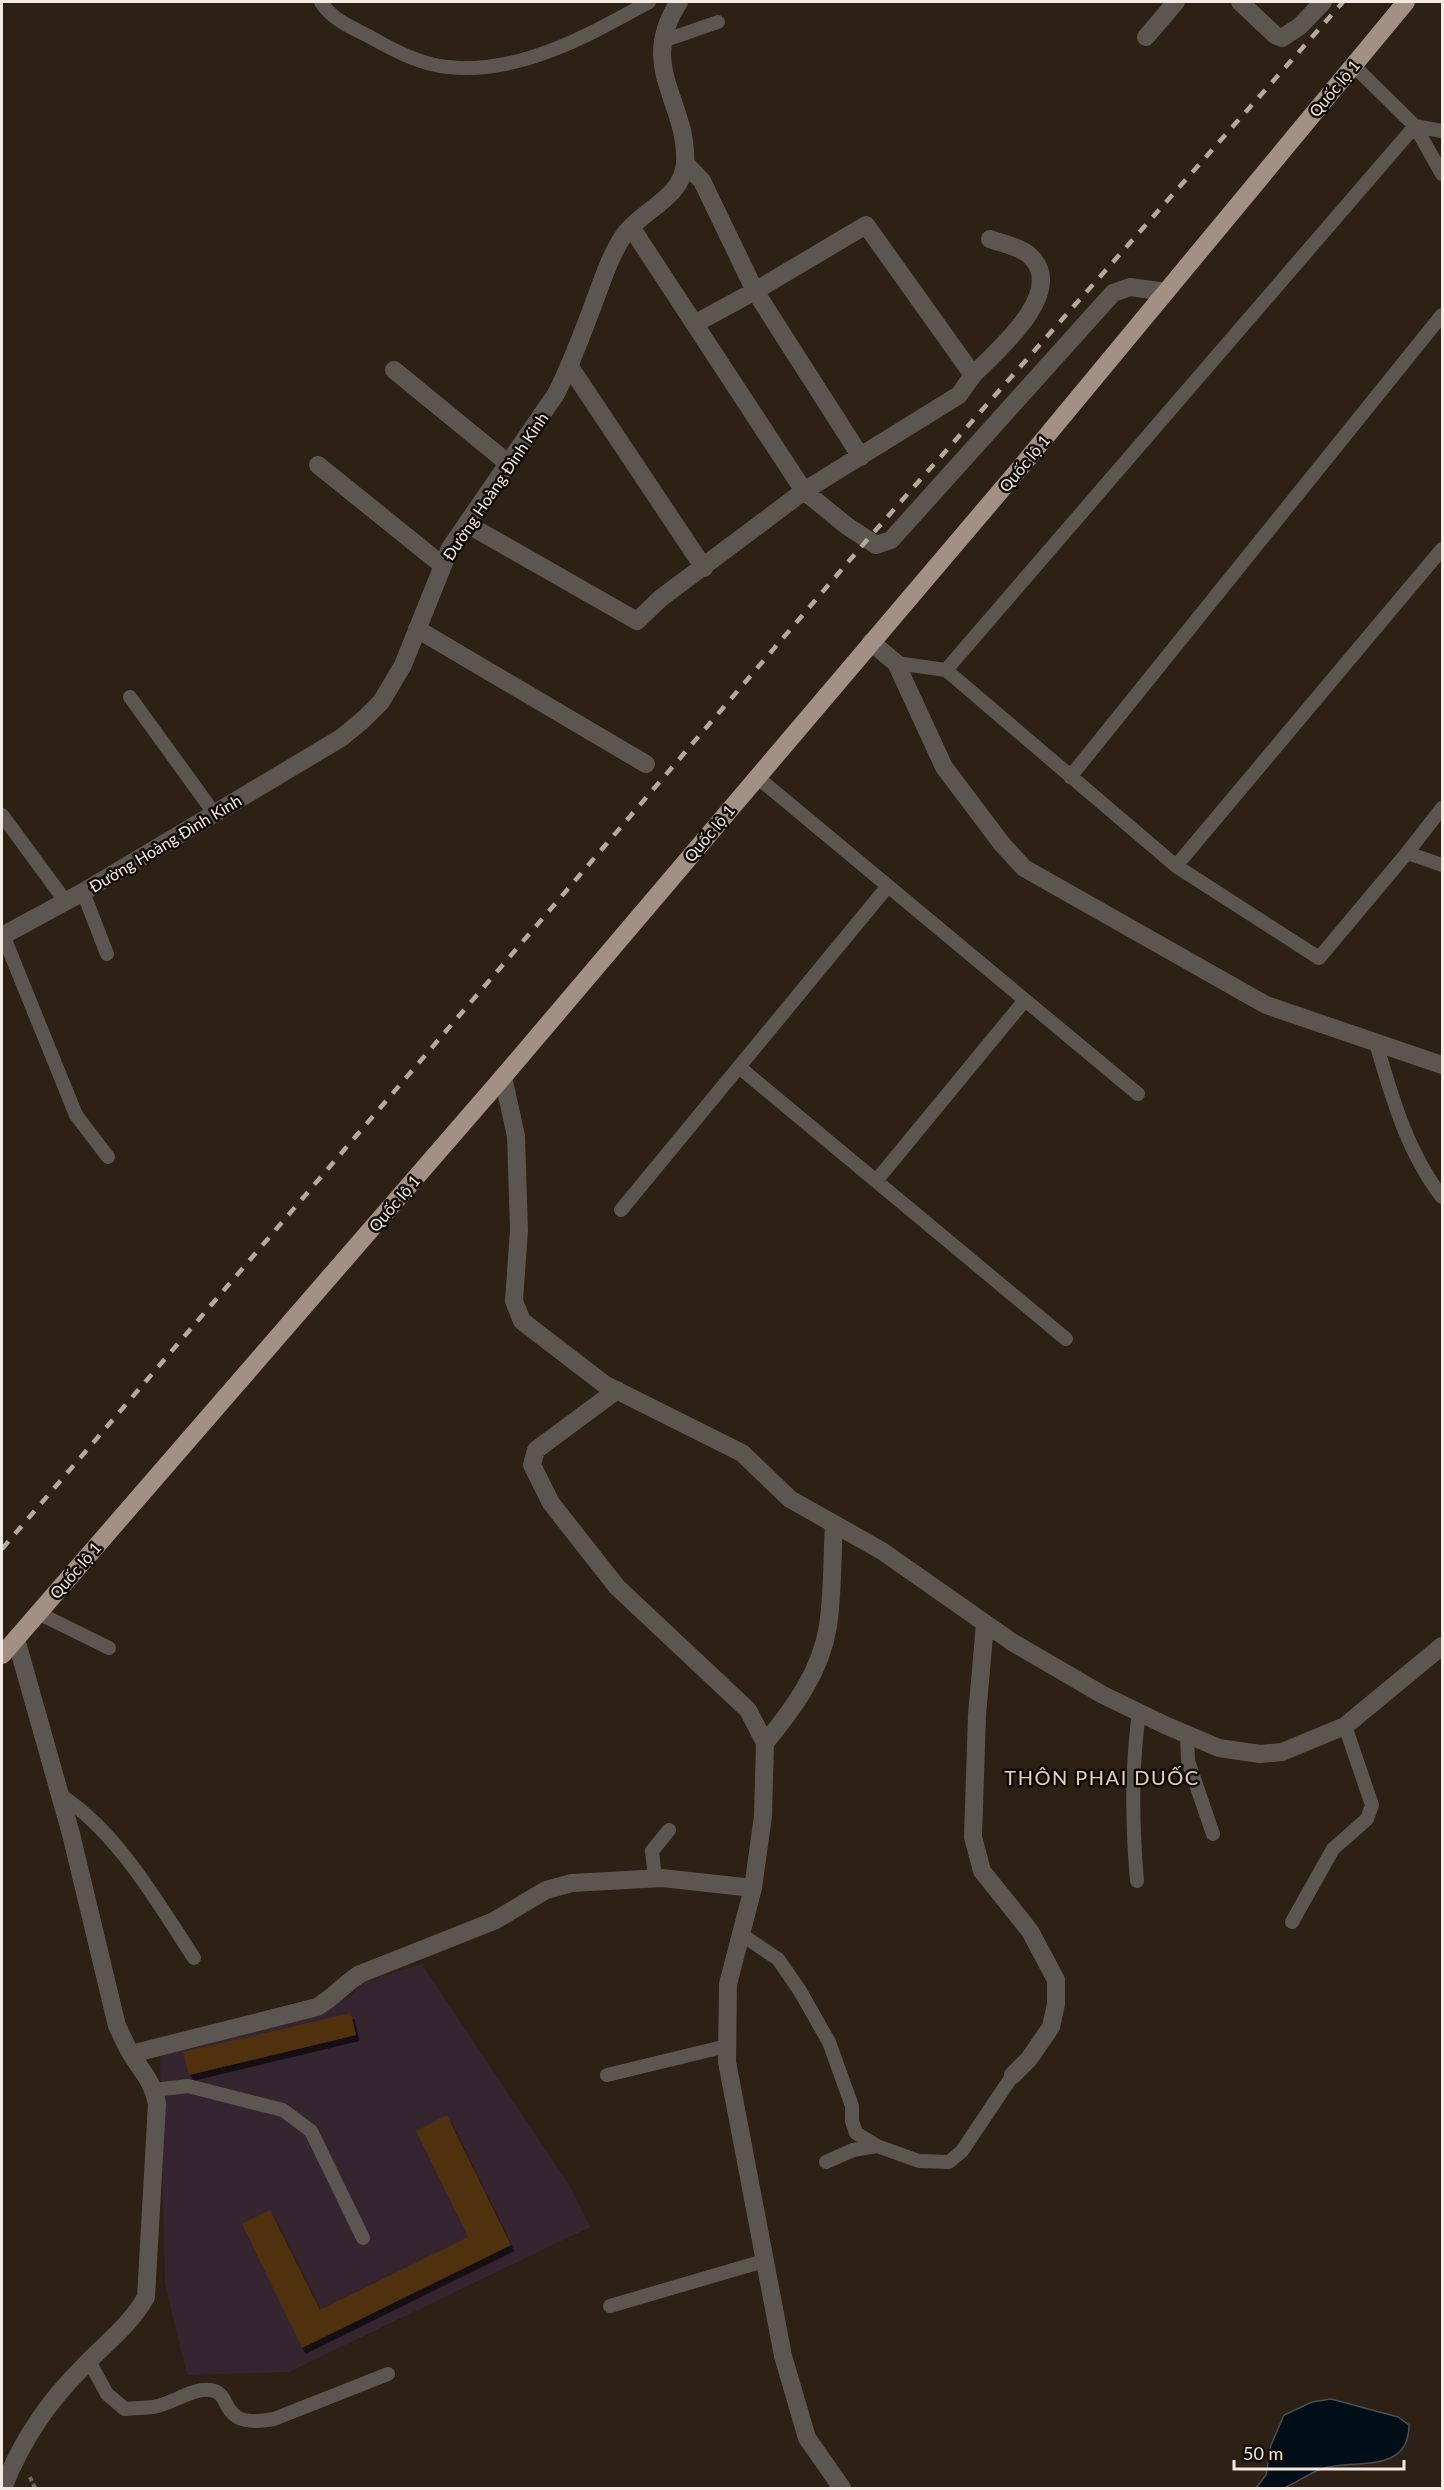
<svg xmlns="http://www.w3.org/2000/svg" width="1444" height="2490" font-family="Lato,sans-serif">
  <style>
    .education { fill: #342531 }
    .water { fill: #000e17; stroke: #495054; stroke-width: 1.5 }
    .building { fill: #50300e; filter: url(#shadow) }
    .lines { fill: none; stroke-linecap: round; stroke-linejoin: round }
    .path { stroke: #75695f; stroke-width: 4; stroke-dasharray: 4.5 3; stroke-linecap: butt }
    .service { stroke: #5d5550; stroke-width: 14 }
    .minor { stroke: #5d5550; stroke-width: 18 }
    .tertiary { stroke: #5d5550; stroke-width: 18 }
    .trunk { stroke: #a29084; stroke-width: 18 }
    .rail { stroke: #b3a9a0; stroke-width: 4.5; stroke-dasharray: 10 10; stroke-linecap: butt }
    .labels { text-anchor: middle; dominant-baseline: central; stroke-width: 5; stroke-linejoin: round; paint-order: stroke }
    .street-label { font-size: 16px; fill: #f3eae2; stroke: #110b07 }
    .quarter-label { font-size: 20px; letter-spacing: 1.5px; fill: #e2d0c0; stroke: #110b07 }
  </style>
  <defs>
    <filter id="shadow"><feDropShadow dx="3.5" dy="6" stdDeviation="0" flood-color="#0009"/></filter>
  </defs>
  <rect width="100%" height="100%" fill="#2d2014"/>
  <path class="education" d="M422 1964 568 2183 590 2227 289 2372 187 2375 165 2284 160 2054 350 1997 364 1982Z"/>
  <path class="water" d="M1331 2399 1398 2417 1409 2425C1409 2476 1352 2458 1321 2469 1308 2474 1296 2483 1284 2488 1277 2490 1264 2489 1256 2488L1266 2475 1271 2445 1284 2415 1312 2402Z"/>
  <path class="building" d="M351 2013 356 2035 189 2075 183 2052Z
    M447 2115 511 2245 302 2348 242 2224 270 2210 320 2310 468 2237 416 2131Z"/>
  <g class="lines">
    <path class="path" d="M30 2477 35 2488"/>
    <path class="service" d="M321 2C332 20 353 28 372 38 395 51 422 65 448 67 519 75 589 35 649 2
      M663 41 718 22
      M1353 65 1415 126 1442 174
      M1415 126 1442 131
      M896 663 946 670 1415 126
      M946 670 1176 866 1319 958 1407 853 1442 865
      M130 697 214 813
      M757 777 1138 1094
      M1070 777 1442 315
      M2 815 66 902
      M1407 853 1442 808
      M1176 866 1442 549
      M83 892 107 954
      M3 935 76 1115 108 1157
      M1376 1043C1392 1097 1407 1152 1442 1197
      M739 1067 1066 1339
      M876 1181 1025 1000
      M621 1210 888 886
      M38 1613 109 1648
      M1187 1735 1188 1761 1213 1834
      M60 1795C117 1831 158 1903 194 1958
      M655 1878 652 1851 669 1830
      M1137 1881C1132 1824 1131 1770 1139 1713
      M1292 1922 1333 1849 1367 1819 1372 1805 1345 1726
      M742 1935 778 1959 800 1991 829 2042 852 2106V2121L856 2133 877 2146 919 2161 949 2162 962 2151 1013 2075
      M607 2075 727 2046
      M154 2090 188 2086 283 2110 311 2131 363 2238
      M826 2162 853 2150 877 2146
      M610 2306 764 2261
      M89 2361 107 2394 125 2409C134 2408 144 2408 153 2407 172 2404 192 2388 210 2390 235 2392 215 2430 274 2419L388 2374"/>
    <path class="minor" d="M1240 2 1275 35 1282 38 1300 26 1323 2
      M1146 37 1176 2
      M685 163 702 181 755 291 861 457
      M631 227 804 491 847 526 876 545 891 540 1113 293 1130 287 1166 292
      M696 323 755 291 866 225 973 375
      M570 367 704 568
      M394 370 509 464
      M318 465 442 565
      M467 524 637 621 661 598 804 491 959 395C964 388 969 380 975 373 998 350 1065 293 1032 258 1022 247 1003 244 990 239
      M417 629 646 764
      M871 642 896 663 944 767 1002 844 1024 868 1266 1005 1442 1065
      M503 1077 516 1136 519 1230 514 1301 522 1321 604 1384 742 1453 790 1499 882 1551 1012 1642 1103 1695 1167 1726 1219 1748 1260 1754 1282 1752 1345 1726 1442 1646
      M617 1390 536 1450 532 1465 551 1503 617 1587 748 1710 765 1743 763 1816 753 1888 728 1984 727 2062 783 2356 807 2438 842 2488
      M985 1624 977 1715 973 1837 982 1871 1030 1931 1056 1980V2004L1051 2027 1029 2059 1013 2075
      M765 1743C794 1708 821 1671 828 1626 833 1593 832 1557 834 1524
      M131 2054 317 2007C333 1998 344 1984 360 1974L494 1921 546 1890 572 1883 662 1878 753 1888"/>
    <path class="tertiary" d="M2 936 83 892 341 738 364 719 381 702 403 665 450 548 556 394C572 362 584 330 596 297 604 276 611 254 624 235 642 210 682 198 685 164 689 103 636 67 679 2
      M3 2488C21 2442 46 2404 81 2369 104 2344 129 2327 146 2297L157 2104C153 2081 141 2071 130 2052 125 2044 122 2035 117 2026L71 1834 16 1639"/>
    <path class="trunk" d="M2 1655 503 1077 1020 468 1406 2"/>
    <path class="rail" d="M2 1549 867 540 1343 2"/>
  </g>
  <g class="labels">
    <g class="street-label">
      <text transform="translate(1334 88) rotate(-50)">Quốc lộ 1</text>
      <text transform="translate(1024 463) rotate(-50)">Quốc lộ 1</text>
      <text transform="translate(495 486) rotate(-56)">Đường Hoàng Đình Kinh</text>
      <text transform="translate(709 833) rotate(-50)">Quốc lộ 1</text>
      <text transform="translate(165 843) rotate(-31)">Đường Hoàng Đình Kinh</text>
      <text transform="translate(394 1203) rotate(-49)">Quốc lộ 1</text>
      <text transform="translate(75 1570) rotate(-49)">Quốc lộ 1</text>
    </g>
    <g class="quarter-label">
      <text x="1102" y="1777">THÔN PHAI DUỐC</text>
    </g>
  </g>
  <rect width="1444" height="2490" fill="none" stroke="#f3eae2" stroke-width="6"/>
  <path d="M1234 2460v9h170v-9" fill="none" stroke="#f3eae2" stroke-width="3"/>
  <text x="1243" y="2460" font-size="18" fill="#f3eae2" stroke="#110b07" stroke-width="4.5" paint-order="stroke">50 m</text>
</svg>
